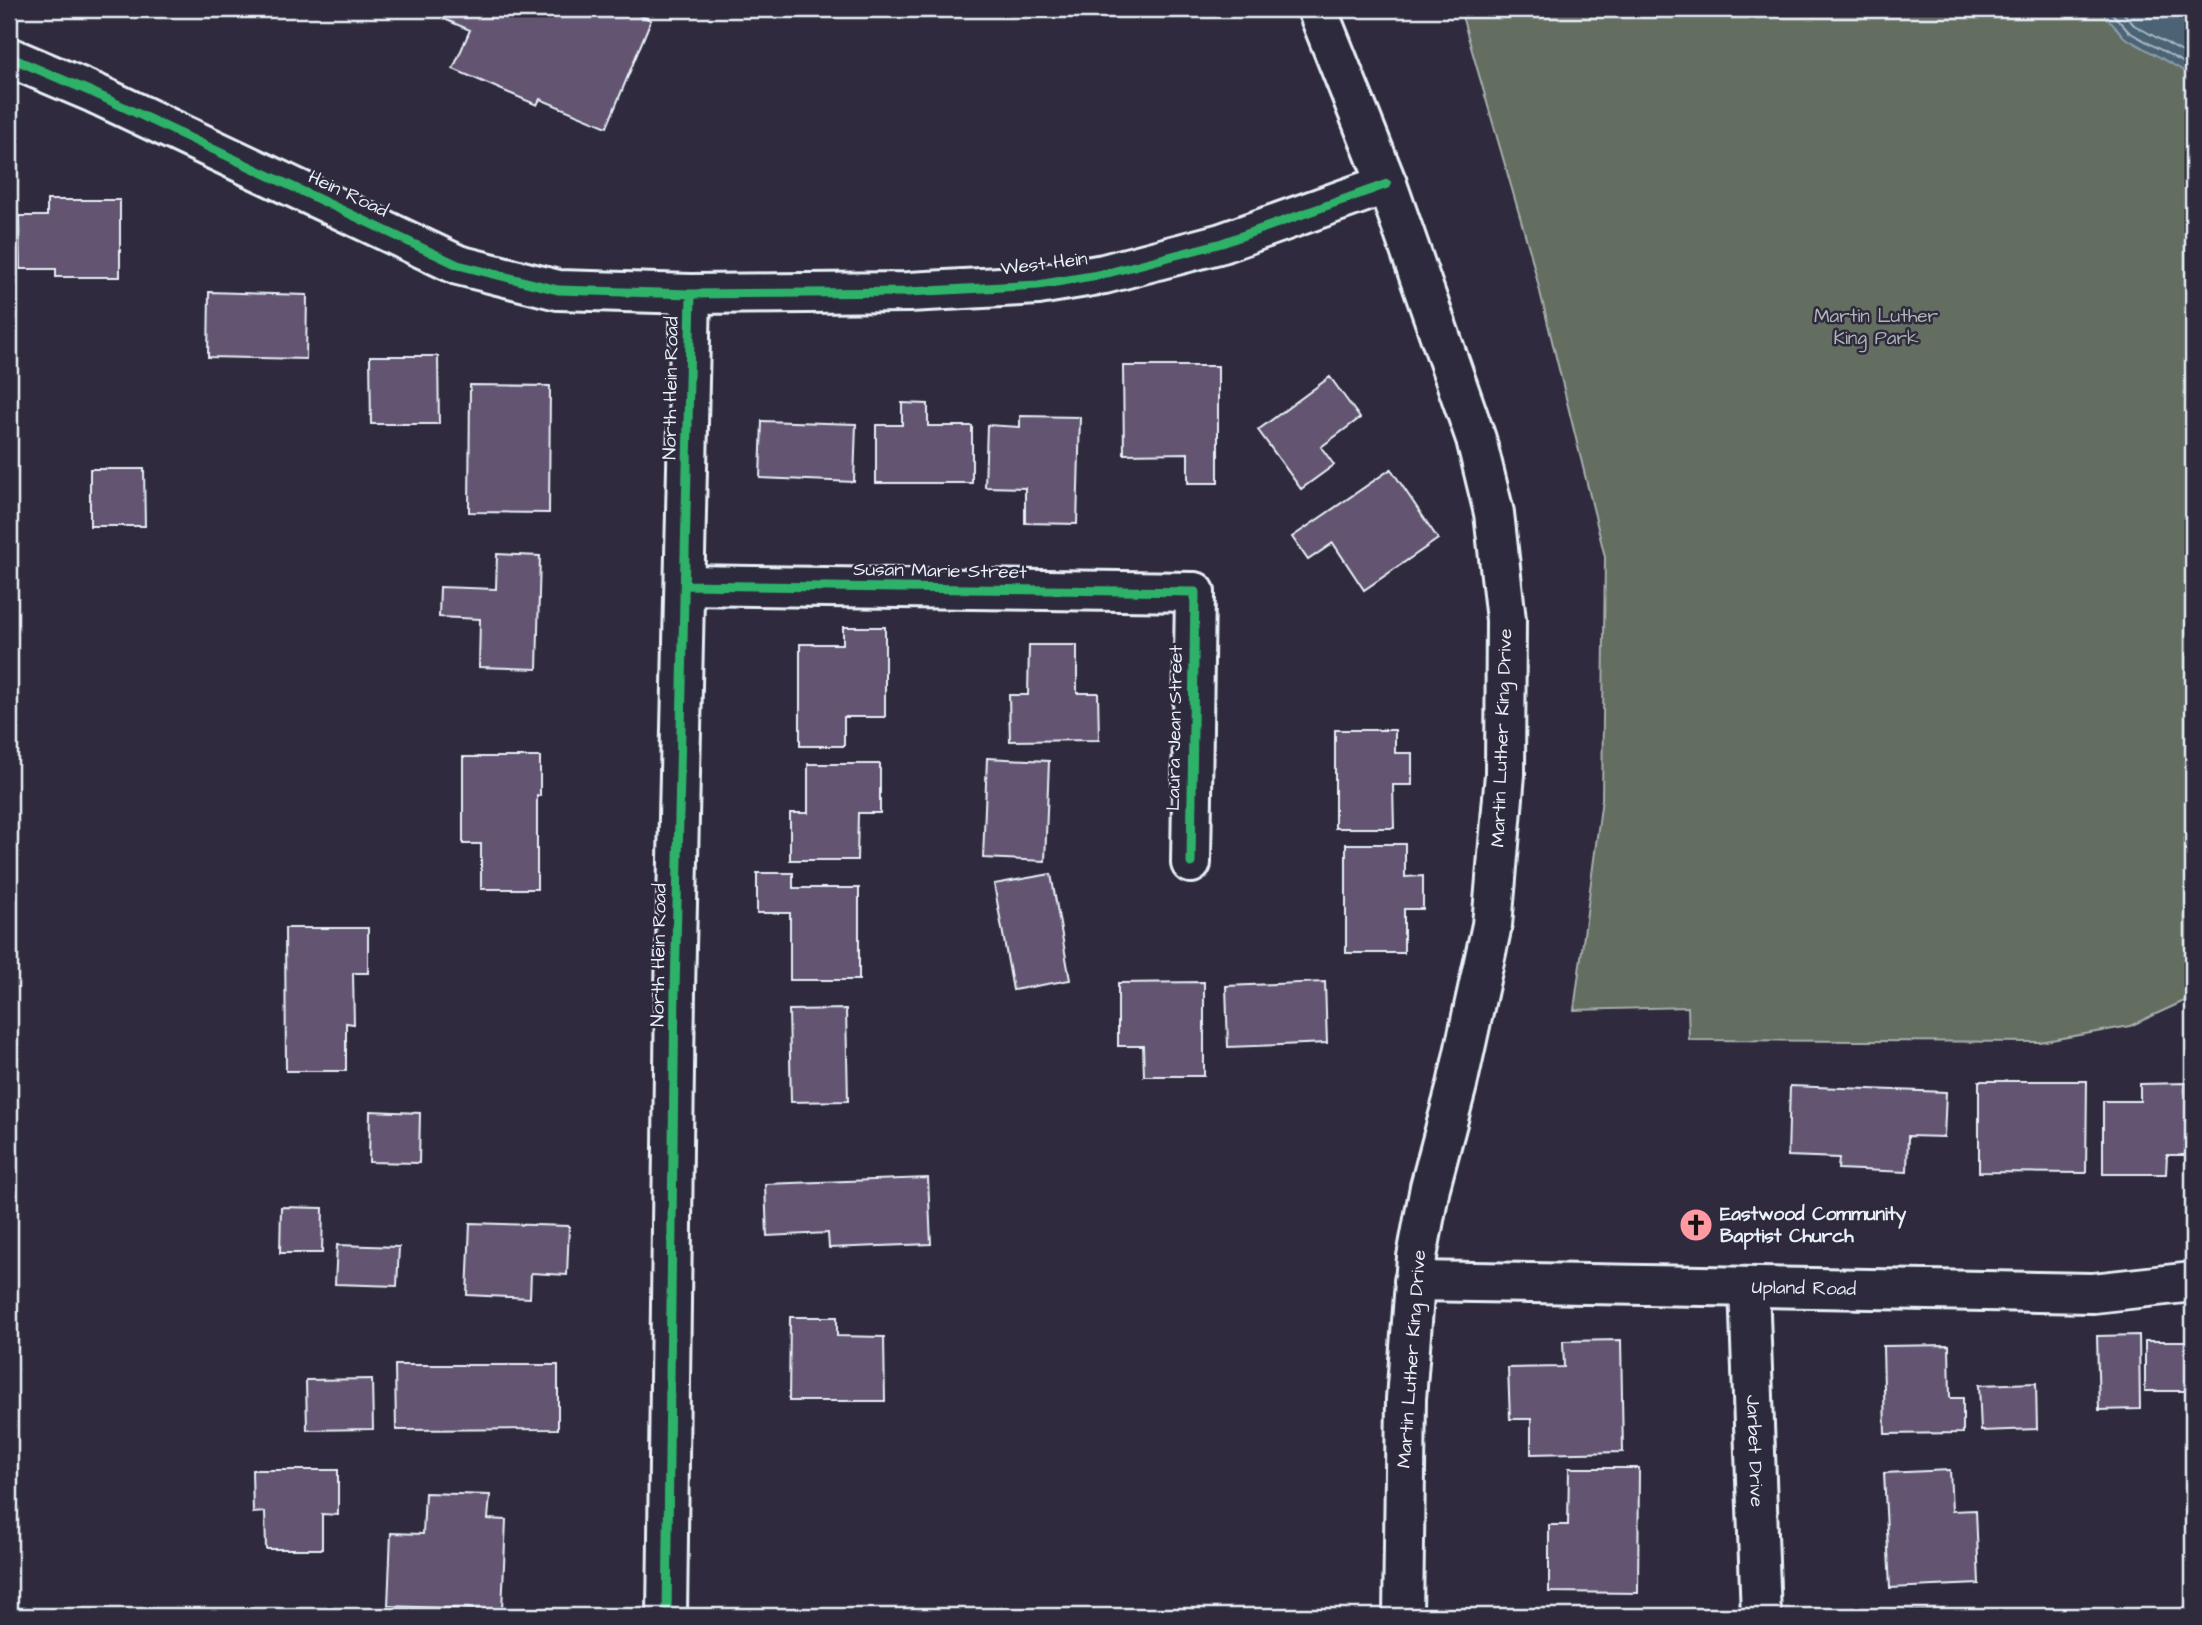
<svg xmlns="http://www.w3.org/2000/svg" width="2202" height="1625" font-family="'Architects Daughter',sans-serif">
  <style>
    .green { fill: #646d61; stroke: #a6afac; stroke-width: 2 }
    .water { fill: #4b6475; stroke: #8a9ca9; stroke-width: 2 }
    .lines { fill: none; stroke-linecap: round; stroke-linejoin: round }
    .shore { stroke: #a9b9c4; stroke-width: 2 }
    .building { fill: #635572; stroke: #e8f1f8; stroke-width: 2 }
    .street-casing { stroke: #e8f1f8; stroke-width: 44 }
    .secondary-casing { stroke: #e8f1f8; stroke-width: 44 }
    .street { stroke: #2f2a3d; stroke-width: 38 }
    .secondary { stroke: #2f2a3d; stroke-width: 38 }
    .cycleway-casing { stroke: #2f2a3d; stroke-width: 13 }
    .cycleway { stroke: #2db169; stroke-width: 9 }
    .labels { text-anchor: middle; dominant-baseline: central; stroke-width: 5; stroke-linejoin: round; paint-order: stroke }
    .street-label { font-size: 19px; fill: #e8f1f8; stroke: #2f2a3d }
    .park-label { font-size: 19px; fill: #adb6b4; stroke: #2f2a3d }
    .poi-label { font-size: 19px; font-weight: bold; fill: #e8f1f8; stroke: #2f2a3d; text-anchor: start }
  </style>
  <rect width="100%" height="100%" fill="#2f2a3d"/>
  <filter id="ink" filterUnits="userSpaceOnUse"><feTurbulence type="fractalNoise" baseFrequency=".0143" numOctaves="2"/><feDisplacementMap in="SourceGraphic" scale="14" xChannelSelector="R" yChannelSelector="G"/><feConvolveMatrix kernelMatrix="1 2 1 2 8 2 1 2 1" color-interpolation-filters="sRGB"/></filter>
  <g filter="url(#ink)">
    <path class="green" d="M1460 9H2193V997L2130 1026 2040 1042 1689 1040 1688 1007 1574 1010 1602 799 1605 557 1531 255Z"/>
    <path class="water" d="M2099 9H2169L2193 25V76L2124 37Z"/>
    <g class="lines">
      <path class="shore" d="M2108 9 2129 32 2193 68
        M2120 9 2134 25 2193 58"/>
    </g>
    <path class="building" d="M448 9H625L651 20 607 127 540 99 537 105 453 69 470 30 444 19Z
      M47 200H120V277H56V269H20L19 216H47Z
      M209 292 307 295 306 359 208 357Z
      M370 356H438L439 424H371Z
      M1123 366H1218V483H1188V453L1124 454Z
      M1330 377 1360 418 1321 447 1334 465 1301 489 1258 430Z
      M470 385 550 386 549 513 469 512Z
      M902 403 928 404V426H972V483H876V425H902Z
      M1020 416 1080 417 1077 524 1025 523V488L985 487 987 425 1020 427Z
      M762 421 856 424 854 482 760 478Z
      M90 469H144L145 526H90Z
      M1391 469 1438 539 1364 590 1333 543 1308 560 1292 537Z
      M497 554 540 556 537 669 479 667 480 619 439 617 440 587 496 589Z
      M843 627H885V717H844V746H800V644H843Z
      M1029 645H1077V693H1098L1099 740 1010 741 1009 695H1028Z
      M1335 730H1395V753H1412V785H1393L1394 828H1335Z
      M463 757H540V796H537V889H481V844H463Z
      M987 758 1049 761 1045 861 983 858Z
      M808 764H880V813H858L857 860H790V813H808Z
      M1346 844H1405V877L1423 876V909H1404V953H1346Z
      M757 873H793V888H859V980H790V913H757Z
      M1051 874 1070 980 1013 990 994 884Z
      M285 928H368V973H353L354 1024 346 1023V1071H286Z
      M1204 982V1076H1144L1143 1046H1118V983Z
      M1325 982 1327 1043 1228 1047 1226 986Z
      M846 1009 848 1101 791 1102 789 1010Z
      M1979 1081H2087L2086 1173 1979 1172Z
      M2187 1083V1100L2193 1099V1155H2167L2166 1174H2103V1101H2140V1084Z
      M1790 1086 1946 1092 1944 1137 1908 1136 1907 1172 1838 1169 1839 1158 1788 1156Z
      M370 1111 420 1113 419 1163 369 1162Z
      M928 1178 931 1244 829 1248 828 1233 767 1236 765 1184Z
      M281 1207 323 1208 322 1253H280Z
      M470 1223 569 1226 567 1275 531 1273 530 1298 467 1295Z
      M337 1245 399 1247 397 1286 335 1284Z
      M790 1317H837V1336L884 1337 885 1401H789Z
      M2139 1335 2140 1409 2099 1410 2097 1336Z
      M1621 1340 1623 1452 1531 1454V1419H1510L1508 1368 1564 1367 1563 1341Z
      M2145 1341H2193V1391H2145Z
      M1949 1345 1950 1398H1963V1433L1885 1434 1883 1346Z
      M395 1365H558V1429L396 1430Z
      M372 1379 373 1429 307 1430 306 1380Z
      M2036 1383 2037 1429 1981 1431 1979 1385Z
      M1569 1468H1639L1638 1593 1549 1592V1525H1568Z
      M252 1470H338V1515L322 1514V1549H266L265 1512 253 1513Z
      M1950 1470 1952 1511 1976 1510 1979 1584 1890 1588 1884 1473Z
      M425 1493 490 1495 488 1519 506 1520 502 1610 388 1606 391 1533 423 1534Z
      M1955 1610 1956 1616H1893V1611Z"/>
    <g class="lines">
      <defs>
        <g id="street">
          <path d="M9 57 94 93 458 265 558 290 691 294 909 292 1038 285 1104 274 1222 243 1387 184"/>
          <path d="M685 585 1195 592 1191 863"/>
          <path id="s1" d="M1749 1287 1761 1616"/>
          <path d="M667 1616 675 991 691 294"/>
        </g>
        <g id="secondary">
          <path d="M1317 9 1387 184 1476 439 1494 513 1506 620 1505 774 1492 925 1457 1085 1430 1187 1417 1257 1406 1399 1403 1616"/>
          <path id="s2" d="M1414 1281 2093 1293 2193 1282"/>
        </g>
      </defs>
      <use href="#street" class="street-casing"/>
      <use href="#secondary" class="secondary-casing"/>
      <use href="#street" class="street"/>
      <use href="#secondary" class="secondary"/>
      <defs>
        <path id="cycleway" d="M9 57 94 93 458 265 558 290 691 294 909 292 1038 285 1104 274 1222 243 1387 184
          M685 585 1195 592 1191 863
          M667 1616 675 991 691 294"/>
      </defs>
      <use href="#cycleway" class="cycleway-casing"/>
      <use href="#cycleway" class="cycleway"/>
    </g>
  </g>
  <defs>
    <symbol id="church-disc" viewBox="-11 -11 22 22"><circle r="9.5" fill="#ff9aa2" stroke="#2f2a3d"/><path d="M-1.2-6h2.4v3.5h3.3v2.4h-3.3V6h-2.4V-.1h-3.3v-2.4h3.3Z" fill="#111"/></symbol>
  </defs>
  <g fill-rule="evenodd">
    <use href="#church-disc" x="1677" y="1206" width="38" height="38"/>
  </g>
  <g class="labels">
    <g class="street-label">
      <text transform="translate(348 194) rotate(25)">Hein Road</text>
      <text transform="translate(1044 264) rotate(-7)">West Hein</text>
      <text transform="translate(671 388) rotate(-89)">North Hein Road</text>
      <text transform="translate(940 571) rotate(1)">Susan Marie Street</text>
      <text transform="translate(1175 728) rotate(-89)">Laura Jean Street</text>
      <text transform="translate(1502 738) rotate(-88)">Martin Luther King Drive</text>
      <text transform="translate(659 955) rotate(-89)">North Hein Road</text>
      <text stroke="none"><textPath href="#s2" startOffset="390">Upland Road</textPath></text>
      <text transform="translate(1412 1359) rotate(-86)">Martin Luther King Drive</text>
      <text stroke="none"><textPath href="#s1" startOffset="164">Jarbet Drive</textPath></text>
    </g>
    <g class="park-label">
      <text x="1876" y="316">Martin Luther<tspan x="1876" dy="22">King Park</tspan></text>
    </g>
    <g class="poi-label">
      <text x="1720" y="1214">Eastwood Community<tspan x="1720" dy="22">Baptist Church</tspan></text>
    </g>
  </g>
  <rect width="2202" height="1625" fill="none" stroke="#2f2a3d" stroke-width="35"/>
  <rect x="18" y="18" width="2167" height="1590" fill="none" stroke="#e8f1f8" stroke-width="2.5" filter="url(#ink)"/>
</svg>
